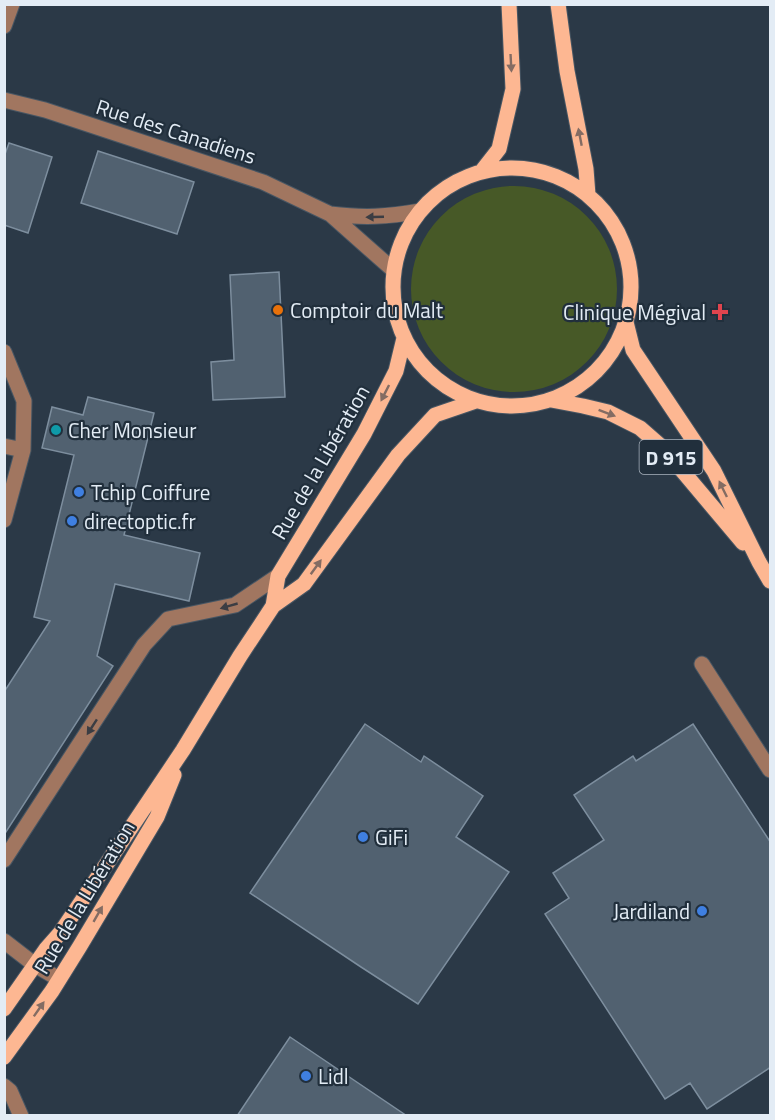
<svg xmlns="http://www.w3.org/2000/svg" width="775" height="1120" font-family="'Titillium Web',sans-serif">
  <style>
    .green { fill: #475927 }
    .building { fill: #516170; stroke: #7d8e9e; stroke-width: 1.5 }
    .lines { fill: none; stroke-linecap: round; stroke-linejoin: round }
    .minor-casing { stroke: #485663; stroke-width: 17 }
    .major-casing { stroke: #485663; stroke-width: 17 }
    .minor { stroke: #a17660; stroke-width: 15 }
    .major { stroke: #fdb792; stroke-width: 15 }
    .oneway { fill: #846c63 }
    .oneway2 { fill: #3b3d43 }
    .food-dot { fill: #e8710a; stroke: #212f3c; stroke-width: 2 }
    .health-dot { fill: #e0444e; stroke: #212f3c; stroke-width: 2 }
    .culture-dot { fill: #0f9aa8; stroke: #212f3c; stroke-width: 2 }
    .shop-dot { fill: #3f7fe0; stroke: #212f3c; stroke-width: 2 }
    .labels { text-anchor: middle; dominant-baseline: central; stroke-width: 4.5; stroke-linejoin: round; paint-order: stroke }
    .shield { fill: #212f3c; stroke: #a9b3be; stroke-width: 1.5 }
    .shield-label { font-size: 20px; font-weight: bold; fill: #e3ecf5 }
    .street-label { font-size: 21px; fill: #e3ecf5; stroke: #212f3c }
    .poi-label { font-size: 21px; fill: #e3ecf5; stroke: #212f3c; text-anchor: start }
  </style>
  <rect width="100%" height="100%" fill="#2b3947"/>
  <path class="green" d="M411 289a103 103 0 1 1 206 0a103 103 0 1 1-206 0Z"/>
  <path class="building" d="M9 143 52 157 28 233 4 225V157Z
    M98 151 194 182 177 234 81 203Z
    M279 272 285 397 213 400 211 362 234 360 230 275Z
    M88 397 154 413 124 535 200 553 189 601 115 584 97 656 113 666 4 835V692L50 621 34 617 74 455 42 448 52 407 83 415Z
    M365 724 421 762 424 756 483 796 456 837 509 872 418 1004 361 967 250 893Z
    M693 724 771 843V1067L707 1109 690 1083 665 1099 545 914 569 898 553 873 604 840 574 795 633 756 636 761Z
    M290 1037 407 1116H237Z"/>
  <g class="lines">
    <defs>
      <path id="minor" d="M4 26 12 4
        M4 100 45 110 263 182 330 214 391 268
        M330 214C364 218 387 217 420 211
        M4 352 24 401 23 450 4 520
        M4 446 23 450
        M702 664 770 770
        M4 860 144 645 168 619 235 605 278 576
        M4 941 35 965 59 979
        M4 1086 10 1091 21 1116"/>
      <path id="major" d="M558 4 567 71 586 169 588 195
        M393 287a119 119 0 1 1 238 0a119 119 0 1 1-238 0Z
        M481 172 499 149 513 89 509 4
        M626 322 633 350 714 471 759 562 770 581
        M551 400 583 406 608 412 640 428 664 449 743 543
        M273 606 278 576 364 434 396 371 404 338
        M4 1009 46 949 61 932 183 750 240 656 273 606 304 584 398 455 435 415 476 401
        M4 1057 52 991 80 946 157 817 174 775"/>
    </defs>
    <use href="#minor" class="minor-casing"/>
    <use href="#major" class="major-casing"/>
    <use href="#minor" class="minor"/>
    <use href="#major" class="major"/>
  </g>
  <defs><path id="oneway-solid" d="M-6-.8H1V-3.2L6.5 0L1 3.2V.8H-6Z" transform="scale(1.5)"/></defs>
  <g class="oneway">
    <use href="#oneway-solid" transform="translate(511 63) rotate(87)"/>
    <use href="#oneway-solid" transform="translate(580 137) rotate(-101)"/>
    <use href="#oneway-solid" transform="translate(385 393) rotate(117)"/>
    <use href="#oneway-solid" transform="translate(607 413) rotate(21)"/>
    <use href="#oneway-solid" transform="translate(723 489) rotate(-116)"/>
    <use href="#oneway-solid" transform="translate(316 567) rotate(-54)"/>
    <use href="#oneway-solid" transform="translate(98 914) rotate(-60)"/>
    <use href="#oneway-solid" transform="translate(39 1009) rotate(-55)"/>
  </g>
  <g class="oneway2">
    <use href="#oneway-solid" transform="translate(375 217) rotate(178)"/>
    <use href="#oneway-solid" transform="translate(229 606) rotate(164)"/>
    <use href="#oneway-solid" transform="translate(92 727) rotate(123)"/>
  </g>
  <circle class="food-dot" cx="278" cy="310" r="6"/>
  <path class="health-dot" d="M717 303h6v6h6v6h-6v6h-6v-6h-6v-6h6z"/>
  <circle class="culture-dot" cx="56" cy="430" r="6"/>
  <g class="shop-dot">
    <circle cx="79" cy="492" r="6"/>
    <circle cx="72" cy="521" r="6"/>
    <circle cx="363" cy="837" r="6"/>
    <circle cx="702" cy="911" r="6"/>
    <circle cx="306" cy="1076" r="6"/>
  </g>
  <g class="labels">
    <rect class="shield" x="639.5" y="440" width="63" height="34" rx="4.5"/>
    <g class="shield-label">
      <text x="671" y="457">D 915</text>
    </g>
    <g class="street-label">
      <text transform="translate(176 131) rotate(18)">Rue des Canadiens</text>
      <text transform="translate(320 462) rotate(-60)">Rue de la Libération</text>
      <text transform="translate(84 897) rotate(-59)">Rue de la Libération</text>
    </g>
    <g class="poi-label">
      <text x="290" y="310">Comptoir du Malt</text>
      <text x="706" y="312" text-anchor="end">Clinique Mégival</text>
      <text x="68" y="430">Cher Monsieur</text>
      <text x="91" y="492">Tchip Coiffure</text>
      <text x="84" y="521">directoptic.fr</text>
      <text x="375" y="837">GiFi</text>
      <text x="690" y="911" text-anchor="end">Jardiland</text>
      <text x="318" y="1076">Lidl</text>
    </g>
  </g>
  <rect width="775" height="1120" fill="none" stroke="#e3ecf5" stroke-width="12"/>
</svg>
